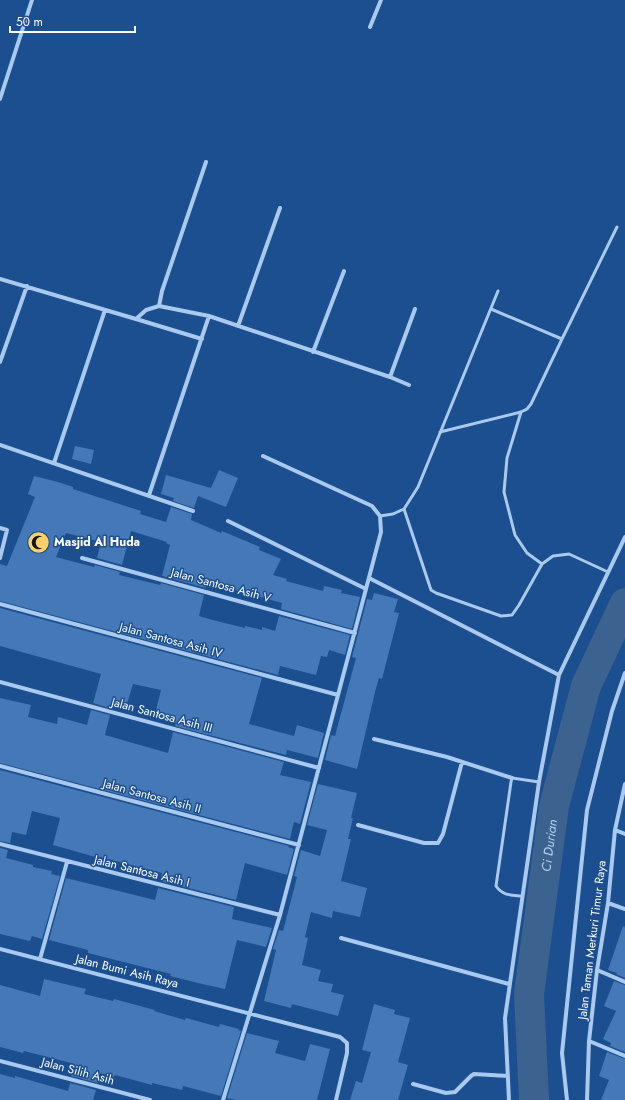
<svg xmlns="http://www.w3.org/2000/svg" width="625" height="1100" font-family="Jost,sans-serif">
  <style>
    .lines { fill: none; stroke-linecap: round; stroke-linejoin: round }
    .river { stroke: #3c6290; stroke-width: 30 }
    .building { fill: #4478b7 }
    .lane { stroke: #a9c9ee; stroke-width: 3 }
    .street { stroke: #a9c9ee; stroke-width: 4 }
    .labels { text-anchor: middle; dominant-baseline: central; stroke-width: 3; stroke-linejoin: round; paint-order: stroke }
    .poi-label { font-size: 12px; font-weight: bold; fill: #fff; stroke: #1b4f8f; text-anchor: start }
    .street-label { font-size: 12px; fill: #fff; stroke: #1b4f8f }
    .water-label { font-size: 13px; font-style: italic; fill: #b5d3f5; stroke: #1b4f8f }
  </style>
  <rect width="100%" height="100%" fill="#1b4f8f"/>
  <g class="lines">
    <path class="river" id="s1" d="M534 1100 529 994 554 806 586 686 625 603"/>
  </g>
  <path class="building" d="M75 446 94 450 91 464 72 459Z
    M219 470 238 478 226 507 198 496 194 508 173 501 174 498 161 494 166 475 211 488Z
    M34 476 58 482 73 487V489L141 511 140 514 166 522 171 507 192 514 191 520 221 533 222 531 260 547 259 550 281 559 273 575 287 579 286 581 323 591 324 586 342 590 341 593 360 597 352 629 281 609 282 603 235 590 234 593 206 586V588L162 576 170 545 166 543 167 542 131 531 122 565 97 558 101 542 66 533 56 557 94 567 95 565 120 572 119 575 160 585 161 583 204 595 199 616 209 619 245 628V626L262 630V627L275 631 279 616 350 635 345 655 329 650 327 657 321 656 316 675 280 666 278 675 0 601V564L7 566 35 497 28 494Z
    M374 593 398 599 394 612 399 613 382 679 379 678 375 692 357 769 325 760 331 735 335 736 336 732 356 658 352 657 367 599 372 600Z
    M0 608 262 678 249 724 294 736 297 725 324 733 318 758 287 750 286 755 175 726 176 723 154 718 161 690 133 684 126 707 113 703 112 709 93 703 101 674 0 646Z
    M0 698 31 705 28 717 57 724 58 717 87 725 91 710 110 715 105 735 168 753 173 732 284 762 280 775 311 782 300 824 294 822 290 839 0 763Z
    M0 770 289 846 288 847 294 849 287 875 245 863 236 900 160 881 162 873 100 857 99 858 53 845 60 818 32 811 26 835 12 832 10 843 0 841Z
    M318 784 357 793 351 818H353L348 839H351L341 881 367 888 360 917 333 911 332 918 311 912 305 937 308 938 302 965 321 970 318 981 333 984 331 992 344 995 338 1016 292 1004 291 1008 264 1001 276 950 273 949 279 930 283 931 295 885 297 877 294 876 301 850 320 856 327 830 307 825Z
    M0 848 8 850 6 858 33 865V867L52 871 51 874 60 876 42 939 32 936 30 941 0 934Z
    M66 878 155 900 158 888 234 907 232 919 272 928 266 947 237 940 225 989 202 984 170 976 171 974 88 953V950L49 940Z
    M623 926 625 927V978L616 974 617 973 608 970Z
    M44 979 86 989 84 994 113 1001 114 999 155 1010 154 1011 185 1020 186 1018 219 1027 220 1024 239 1029 238 1030 241 1031 221 1096 183 1086 182 1090 152 1083V1085L115 1075 114 1077 100 1073 98 1083 71 1076 75 1064 24 1051 23 1053 0 1047V985L40 996Z
    M614 981 625 985V1052L610 1046 611 1043 603 1039 616 1011 604 1006Z
    M374 1004 395 1010 394 1014 410 1018 398 1062 408 1065 398 1100H350L356 1081 362 1083 371 1052 362 1050Z
    M247 1033 279 1041 275 1053 305 1061 310 1044 330 1049 317 1100H236L227 1098Z
    M607 1052 625 1059V1100H601L609 1080 599 1076Z
    M0 1074 15 1078V1076L68 1091 70 1083 96 1090 93 1100H0Z"/>
  <g class="lines">
    <path class="lane" d="M491 309 562 339
      M521 412 507 458 504 492 515 535 527 553 542 564
      M440 432 521 412 527 409 531 404 562 339 617 227
      M404 509 431 590 436 593 501 616 512 615 519 605 542 564 553 556 569 554 608 572
      M380 516 393 514 404 509 418 487 498 291
      M522 896C511 895 503 896 496 886L511 782 512 778 539 782"/>
    <path class="street" d="M370 27 381 0
      M0 99 32 0
      M0 279 136 319 146 310 159 306 209 316 390 377 409 385
      M159 306 162 291 206 162
      M136 319 202 339
      M238 326 280 208
      M313 352 344 271
      M0 362 27 286
      M390 377 415 309
      M0 445 193 511
      M54 463 105 310
      M149 495 209 316
      M228 521 366 589
      M0 528 7 530 0 558
      M82 558 355 633
      M369 578 559 675
      M0 604 338 695
      M0 682 319 768
      M374 739 447 757 512 778
      M0 766 299 845
      M358 825 424 843H438L443 834 462 762
      M615 830 625 834
      M0 844 280 915
      M608 903 625 909
      M341 938 509 984
      M0 949 340 1037 347 1043V1053L336 1100
      M40 959 67 862
      M597 970 625 982
      M589 1041 625 1056
      M0 1061 150 1100
      M413 1084 446 1093 455 1092 471 1076 474 1074 508 1076
      M223 1100 280 915 381 532 380 516 372 506 263 456
      M509 1100 505 1018 539 782 559 675 625 537
      M567 1100 562 1053 587 810 612 711 625 673
      M587 1100 589 1041 597 970 608 903 615 830 625 784"/>
  </g>
  <defs>
    <symbol id="mosque-disc" viewBox="-11 -11 22 22"><circle r="9.5" fill="#ffd166" stroke="#1b4f8f"/><path d="M3.5-4.9A6 6 0 1 0 3.5 4.9A5 5 0 1 1 3.5-4.9Z" fill="#111"/></symbol>
  </defs>
  <g fill-rule="evenodd">
    <use href="#mosque-disc" x="26" y="530" width="25" height="25"/>
  </g>
  <g class="labels">
    <g class="poi-label">
      <text x="54" y="542">Masjid Al Huda</text>
    </g>
    <g class="street-label">
      <text transform="translate(221 585) rotate(15)">Jalan Santosa Asih V</text>
      <text transform="translate(171 640) rotate(15)">Jalan Santosa Asih IV</text>
      <text transform="translate(162 715) rotate(15)">Jalan Santosa Asih III</text>
      <text transform="translate(152 796) rotate(15)">Jalan Santosa Asih II</text>
      <text transform="translate(142 871) rotate(14)">Jalan Santosa Asih I</text>
      <text transform="translate(592 940) rotate(-83)">Jalan Taman Merkuri Timur Raya</text>
      <text transform="translate(127 971) rotate(14)">Jalan Bumi Asih Raya</text>
      <text transform="translate(78 1071) rotate(15)">Jalan Silih Asih</text>
    </g>
    <g class="water-label">
      <text stroke="none"><textPath href="#s1" startOffset="256">Ci Durian</textPath></text>
    </g>
  </g>
  <path d="M10 26v6h125v-6" fill="none" stroke="#ffffff" stroke-width="2"/>
  <text x="16" y="26" font-size="12" fill="#ffffff" stroke="#1b4f8f" stroke-width="3" paint-order="stroke">50 m</text>
</svg>
